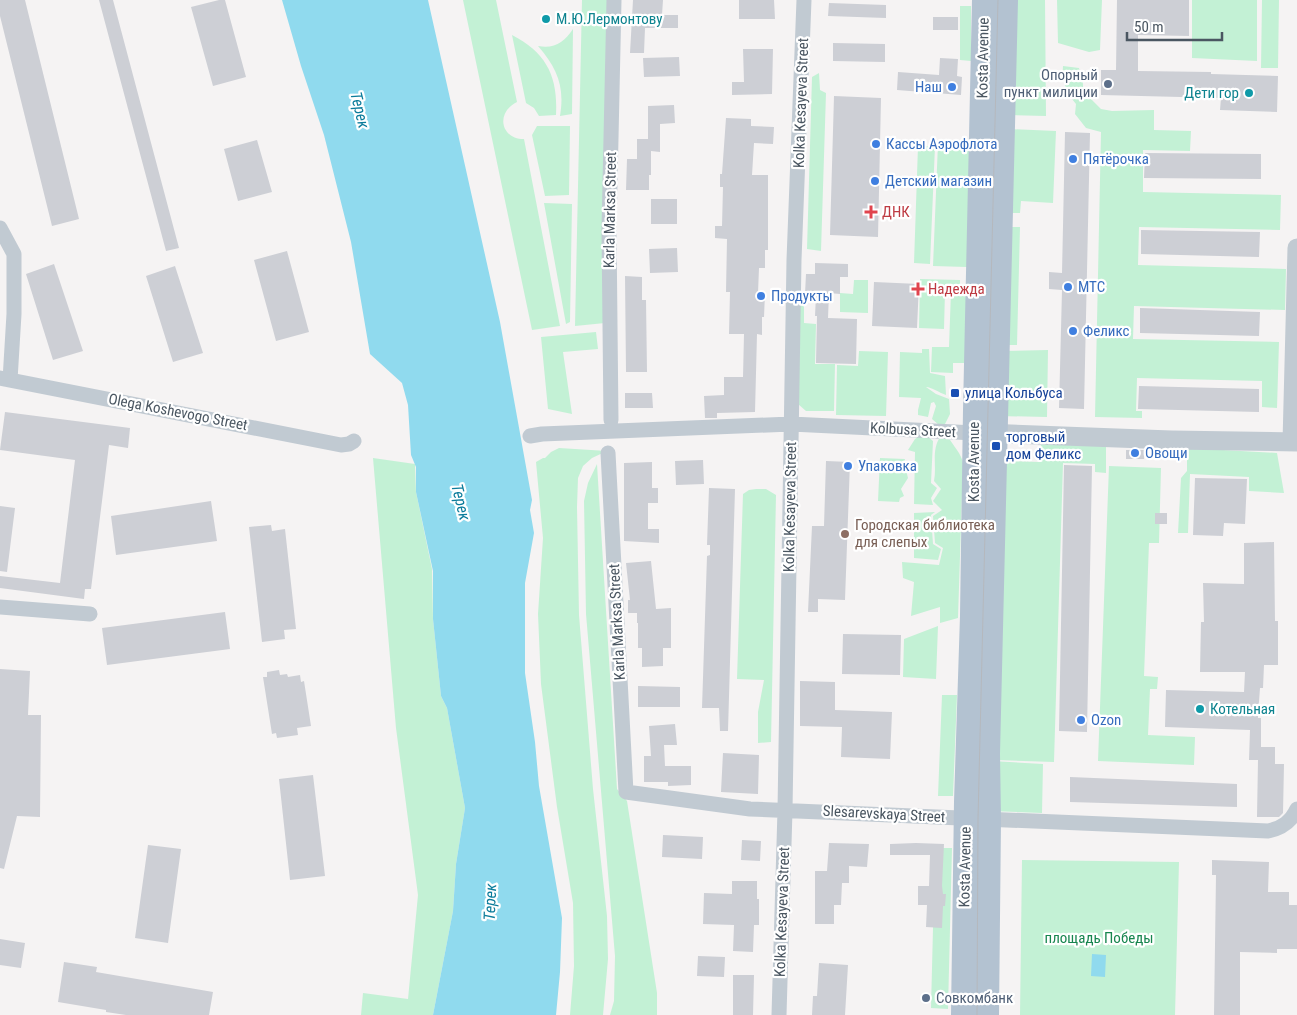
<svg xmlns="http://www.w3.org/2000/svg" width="1297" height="1015" font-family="'Roboto Condensed',sans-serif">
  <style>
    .green { fill: #c3f1d5 }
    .water { fill: #90daee }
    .building { fill: #cdcfd5 }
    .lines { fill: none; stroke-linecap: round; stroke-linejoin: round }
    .minor { stroke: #c1cad2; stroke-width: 15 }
    .tertiary { stroke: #c1cad2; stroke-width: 19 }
    .primary { stroke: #b3c2d1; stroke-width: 24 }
    .tram { stroke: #b5b8bd; stroke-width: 1 }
    .culture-dot { fill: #0f9aa8; stroke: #fff; stroke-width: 2 }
    .service-dot { fill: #5c6f8a; stroke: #fff; stroke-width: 2 }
    .shop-dot { fill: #3f7fe0; stroke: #fff; stroke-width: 2 }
    .health-dot { fill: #e0444e; stroke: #fff; stroke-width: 2 }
    .transit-dot { fill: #1a4fb4; stroke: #fff; stroke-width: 2 }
    .education-dot { fill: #8d6e63; stroke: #fff; stroke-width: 2 }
    .labels { text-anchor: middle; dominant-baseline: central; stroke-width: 4.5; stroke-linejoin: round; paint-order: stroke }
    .culture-label { font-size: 15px; fill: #0d838f; stroke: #fff; text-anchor: start }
    .street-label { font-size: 15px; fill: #4a5661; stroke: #fff }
    .service-label { font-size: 15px; fill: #4e5e75; stroke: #fff; text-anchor: end }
    .shop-label { font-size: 15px; fill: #366cbe; stroke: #fff; text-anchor: start }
    .health-label { font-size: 15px; fill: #be3a42; stroke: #fff; text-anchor: start }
    .transit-label { font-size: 15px; fill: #164399; stroke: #fff; text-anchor: start }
    .education-label { font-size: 15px; fill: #785e54; stroke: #fff; text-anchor: start }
    .park-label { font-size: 15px; fill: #17864f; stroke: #fff }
    .water-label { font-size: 16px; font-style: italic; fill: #0c7c9b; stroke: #fff }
  </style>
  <rect width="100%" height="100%" fill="#f5f3f3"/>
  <path class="green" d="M463 0H496L517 102C495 113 501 139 524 139L560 326 532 330Z
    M582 0H609L605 323 575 326Z
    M1012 0H1045L1046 116 1007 115Z
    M1057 0H1102L1100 50 1089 52 1058 43Z
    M1192 0H1257V61L1192 58Z
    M1262 0H1279L1278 68H1261Z
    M960 6H971V61L960 60Z
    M573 29 572 114 560 116C565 86 557 68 538 46 555 49 564 42 573 29Z
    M512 35C547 53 558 77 556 115L539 116 534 108 526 103Z
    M1063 66 1079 68 1083 84V94L1092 100 1101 109 1112 111 1154 110V130L1191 131 1190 151 1143 150V192L1281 195 1280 230 1139 227 1138 265 1286 269 1285 310 1134 306 1133 339 1279 342 1277 408 1262 407V381L1137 378 1136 411H1142V418L1095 417 1101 132 1086 128 1075 114 1076 104C1066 92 1062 82 1063 66Z
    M819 73 820 90 826 93 821 251 807 249 812 77Z
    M537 126H570L569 195 545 196 532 135Z
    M1008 129 1056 131 1053 203 1021 201 1020 213H1005Z
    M938 143 972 145 967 267 933 266Z
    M918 146H935L930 264 914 263Z
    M544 203 572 204 570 322 566 324Z
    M1004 227H1020L1017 345H1002Z
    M920 279 960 280V291H968L965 363H953V373L931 372 932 347H949L951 291H945L944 329 919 328Z
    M854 280H868V313L840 312V293L853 294Z
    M800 301H804V323L816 324 815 364H835L834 411H806L798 404Z
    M596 332 598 349 563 352 572 414 548 409 541 337Z
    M922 349H929L930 373 945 376 946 395C940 393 931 387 926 387L936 394 949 399 950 414 945 424 939 425 932 419 936 406 934 402 931 403 928 417 918 415V410L921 398 899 397 900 352 922 353Z
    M1048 350 1047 417 999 416 1000 351Z
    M859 351 888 352 886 416 836 415 837 365 858 366Z
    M921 435 928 437 933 441 931 483 937 488 931 498 933 505 914 504 915 452 908 450 915 439Z
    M940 437H948C953 445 962 455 963 463L958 618 940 623V607L911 616 914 582 903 578 902 562 939 565 943 548 935 543 933 516 942 510 933 501 941 489 934 481C937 466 931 451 940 437Z
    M1041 444 1106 446V473L1095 472V464L1063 463 1054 762 996 760 1004 461 1040 462Z
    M559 448 607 451 592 458 583 466 578 478 577 507 579 615 593 789 607 916 608 959 603 1015H570L574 966 573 903 557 807 541 684 538 614 543 538 536 462 543 458H545L551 452Z
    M1187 448 1277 453 1284 493 1249 491V477L1190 474 1188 533H1178L1181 478 1187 471Z
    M373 458 415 464 416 492 432 569 433 619 441 696 447 708 465 808 456 864 453 911 433 1015H361L363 993 408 999 418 895 396 728Z
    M880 458 905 459 903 467 907 474 908 478 901 489 904 496 900 498 899 502 878 501Z
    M597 464 617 789 627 801 657 993V1015H610L614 1001 615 956 586 614 584 501 588 483Z
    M1109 466 1161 468 1159 543H1149L1144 676 1158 677 1157 689H1150L1148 735 1195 737 1194 765 1098 761Z
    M756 489H766L776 495 771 742 758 743V712L764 680 737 679 743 494 749 490Z
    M935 512 931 515 933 544 941 549 938 560 914 558V513Z
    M938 626 936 679 903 677 904 639Z
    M942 695H957L953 796H938Z
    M992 761 1043 764 1042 813 990 811Z
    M935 848H952L948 1009 931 1008Z
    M1022 860 1179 862 1175 1015H1020Z"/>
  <path class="water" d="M282 0H428L500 322 532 500 530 510 534 533 525 583V673L535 742 539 786 562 918 560 972 556 1015H433L453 911 456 864 465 808 447 708 441 696 433 619V571L416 492V467L411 455 408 405 402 383 370 354 351 242 324 135 301 66Z
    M1092 954 1106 955 1105 977 1091 976Z"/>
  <path class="building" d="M0 0H25L79 219 52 226 0 16Z
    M99 0H113L179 248 166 251Z
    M219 0H225L246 77 213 86 191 7Z
    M633 0H663L662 15H678V28H645L644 53H630Z
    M739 0H774L775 19H739Z
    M1117 0H1189V36L1138 35V71L1211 72V74L1278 76 1277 112 1220 110 1221 98 1101 95V70H1116Z
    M829 3 886 5V18L828 16Z
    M933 17H958V30H933Z
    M833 43 885 44V62L833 61Z
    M743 49H773L772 94 732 95V82H744Z
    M679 57 680 76 644 77 643 58Z
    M940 58 958 59 957 76 962 77 961 95 897 90 898 72 939 75Z
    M834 96 881 98 878 237 830 235Z
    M674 105 675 123 660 124V152L651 151V175H649V190H626L627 159H637V139H648V106Z
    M726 118 751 119V126L774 127 773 144 754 143 752 175H768V250H765V268H759L758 293H765L764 317H762V335L757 334 755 412 717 413V418H705L704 396 724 395V377H743L744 334H729L730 292H726L727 239 715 238V226H722L723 187H720V174H722Z
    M1065 132 1090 133 1084 409 1059 408 1062 290 1049 289V272L1062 273Z
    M257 140 272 192 238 201 224 149Z
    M1145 153 1261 154V179L1144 178Z
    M651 199H677V224H651Z
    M1141 230 1260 232 1259 257 1141 254Z
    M677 248 678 272 650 273 649 249Z
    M287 251 309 332 276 341 254 260Z
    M815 263 848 264V277H840V294L829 293 828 318 857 319 856 364 816 363 817 316H815L816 295 805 294 806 274H815Z
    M54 264 83 351 53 360 26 274Z
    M175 266 203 353 173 362 146 276Z
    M625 276 642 277V300H646L647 372H626Z
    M874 282 919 284 917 328 872 326Z
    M1140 308 1260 312 1259 336 1140 333Z
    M1139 386 1259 389V412L1138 409Z
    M625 393H652L653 408H625Z
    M5 412 130 428 128 448 109 445 91 589H85L84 599 0 588V576L60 583 75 460 0 450Z
    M1126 450H1145L1144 459H1126Z
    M703 460 704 484 676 485 675 461Z
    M826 461 850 462 845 600 818 599V612H808L812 526H824Z
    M652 462V488H658V503H648V529H659V543L624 541V463Z
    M1064 465 1092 466 1087 732 1059 731Z
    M1195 478 1247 479 1245 524 1224 523 1223 536 1193 535Z
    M709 488 735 489 728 731H720L719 708H702L707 556 710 555V545H707Z
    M211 501 217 541 116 555 111 516Z
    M0 506 15 508 7 572 0 571Z
    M1155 513H1167V524H1155Z
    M271 525 272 531 285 529 296 629 284 630 285 639 262 642 249 527Z
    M1274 542 1275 621H1278V665H1264L1263 688H1260L1258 715V718H1261V747H1275V764H1284L1283 813 1279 817H1257L1258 760H1249L1250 730 1165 727 1166 690 1244 692 1245 672H1200L1201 622H1204L1203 583 1244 584V543Z
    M651 561 656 609 671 608V648H663V666L642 667V648H638V623H637V613H628V600H630L626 563Z
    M225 612 230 649 107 665 102 628Z
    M843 634 901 635 900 675 842 674Z
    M0 669 30 671 28 715H41L40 817 17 816 4 869 0 868Z
    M279 670 280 675 287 674 288 677 300 675 301 682 304 681 311 726 297 728 298 735 277 738 276 733 272 734 263 677H267V672Z
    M800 681 835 682V710L892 712 890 759 841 757 842 727 800 726Z
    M638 686 680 687V707H638Z
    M675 724 677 745H664L665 766H691V785L668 786V782H644V756H651L649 726Z
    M723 753 759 755 758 794 721 792Z
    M313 775 325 876 290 880 279 779Z
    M1070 777 1237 784V807L1070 802Z
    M663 835 703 837 702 859 662 857Z
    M742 840 761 841 760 861 741 860Z
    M829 843 869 844 867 867 849 866V883H842L841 905H834V924H815V871H827Z
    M916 843 944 844 942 886 943 894H946L945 906H943L942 928 926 927 927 905H918V886H929L930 855H890V844Z
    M148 845 181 849 168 943 135 938Z
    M1212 860 1269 862 1268 892H1289V905H1297V949H1277V953L1240 952V1015H1214L1216 875H1212Z
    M732 881H757V899H759V925H754L753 952 733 951 734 925 703 924 704 893 732 894Z
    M0 939 25 943 21 968 0 965Z
    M698 956 725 957 724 977 697 976Z
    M64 962 97 967 96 972 213 992 209 1015H126L106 1012V1010L58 1002Z
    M819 963 848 965 845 1015H812L813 996H817Z
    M733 975H754L753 1015H733Z"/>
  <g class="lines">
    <path class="minor" d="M0 228 14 254V314L10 380
      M0 378 341 445 349 444 354 441
      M611 420 609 230 614 0
      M530 436 542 434 791 424 975 433
      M608 453 626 792 750 809 1268 831C1282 828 1291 822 1297 809
      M0 607 90 614
      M779 1015 785 810 794 260 804 0"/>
    <path class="tertiary" d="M984 433 1171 440 1297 442
      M1292 442 1297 248"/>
    <path class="primary" d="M963 1015 966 802 972 616 975 410 984 0
      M987 1015 989 819 988 754 1006 0"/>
    <path class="tram" d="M977 1015 978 819 998 0"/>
  </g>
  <g class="culture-dot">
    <circle cx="546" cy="19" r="5"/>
    <circle cx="1249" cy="93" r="5"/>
    <circle cx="1200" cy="709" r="5"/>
  </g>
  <g class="service-dot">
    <circle cx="1108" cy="84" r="5"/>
    <circle cx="926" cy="998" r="5"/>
  </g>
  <g class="shop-dot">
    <circle cx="952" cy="87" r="5"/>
    <circle cx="876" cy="144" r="5"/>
    <circle cx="1073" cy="159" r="5"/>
    <circle cx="875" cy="181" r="5"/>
    <circle cx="1068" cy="287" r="5"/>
    <circle cx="761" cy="296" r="5"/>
    <circle cx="1073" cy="331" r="5"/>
    <circle cx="1135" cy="453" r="5"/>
    <circle cx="848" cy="466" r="5"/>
    <circle cx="1081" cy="720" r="5"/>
  </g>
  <g class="health-dot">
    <path d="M868.5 204.5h5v5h5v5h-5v5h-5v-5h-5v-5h5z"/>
    <path d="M915.5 281.5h5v5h5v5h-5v5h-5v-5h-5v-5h5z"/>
  </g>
  <g class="transit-dot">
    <rect x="950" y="388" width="10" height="10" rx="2.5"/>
    <rect x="991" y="441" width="10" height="10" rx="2.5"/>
  </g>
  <circle class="education-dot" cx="845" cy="534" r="5"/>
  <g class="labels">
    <g class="culture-label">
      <text x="556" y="19">М.Ю.Лермонтову</text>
      <text x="1239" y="93" text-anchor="end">Дети гор</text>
      <text x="1210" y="709">Котельная</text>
    </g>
    <g class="street-label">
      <text transform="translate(983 58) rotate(-89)">Kosta Avenue</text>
      <text transform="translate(801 103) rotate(-88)">Kolka Kesayeva Street</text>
      <text transform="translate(610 210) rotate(-89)">Karla Marksa Street</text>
      <text transform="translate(178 412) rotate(11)">Olega Koshevogo Street</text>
      <text transform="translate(913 430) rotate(3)">Kolbusa Street</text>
      <text transform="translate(974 462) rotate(-90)">Kosta Avenue</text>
      <text transform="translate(790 507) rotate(-89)">Kolka Kesayeva Street</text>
      <text transform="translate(617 622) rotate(-93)">Karla Marksa Street</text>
      <text transform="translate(884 814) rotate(3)">Slesarevskaya Street</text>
      <text transform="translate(965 867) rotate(-89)">Kosta Avenue</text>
      <text transform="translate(782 912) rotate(-88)">Kolka Kesayeva Street</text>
    </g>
    <g class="service-label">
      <text x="1098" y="75">Опорный<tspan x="1098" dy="17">пункт милиции</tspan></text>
      <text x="936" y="998" text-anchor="start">Совкомбанк</text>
    </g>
    <g class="shop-label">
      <text x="942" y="87" text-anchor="end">Наш</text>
      <text x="886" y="144">Кассы Аэрофлота</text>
      <text x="1083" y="159">Пятёрочка</text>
      <text x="885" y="181">Детский магазин</text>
      <text x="1078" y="287">МТС</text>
      <text x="771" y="296">Продукты</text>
      <text x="1083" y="331">Феликс</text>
      <text x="1145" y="453">Овощи</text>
      <text x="858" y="466">Упаковка</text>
      <text x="1091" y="720">Ozon</text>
    </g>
    <g class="health-label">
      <text x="882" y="212">ДНК</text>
      <text x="928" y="289">Надежда</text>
    </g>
    <g class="transit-label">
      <text x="965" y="393">улица Кольбуса</text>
      <text x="1006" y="437">торговый<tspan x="1006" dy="17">дом Феликс</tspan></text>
    </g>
    <g class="education-label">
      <text x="855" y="525">Городская библиотека<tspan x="855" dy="17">для слепых</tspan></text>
    </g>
    <g class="park-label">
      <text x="1099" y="938">площадь Победы</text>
    </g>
    <g class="water-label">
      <text transform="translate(360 110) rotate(76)">Терек</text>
      <text transform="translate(461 502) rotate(76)">Терек</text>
      <text transform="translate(490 902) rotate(-88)">Терек</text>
    </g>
  </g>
  <path d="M1127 32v8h95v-8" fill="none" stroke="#4a5661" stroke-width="2.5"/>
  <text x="1134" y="32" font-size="15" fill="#4a5661" stroke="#ffffff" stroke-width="4" paint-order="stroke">50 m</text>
</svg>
